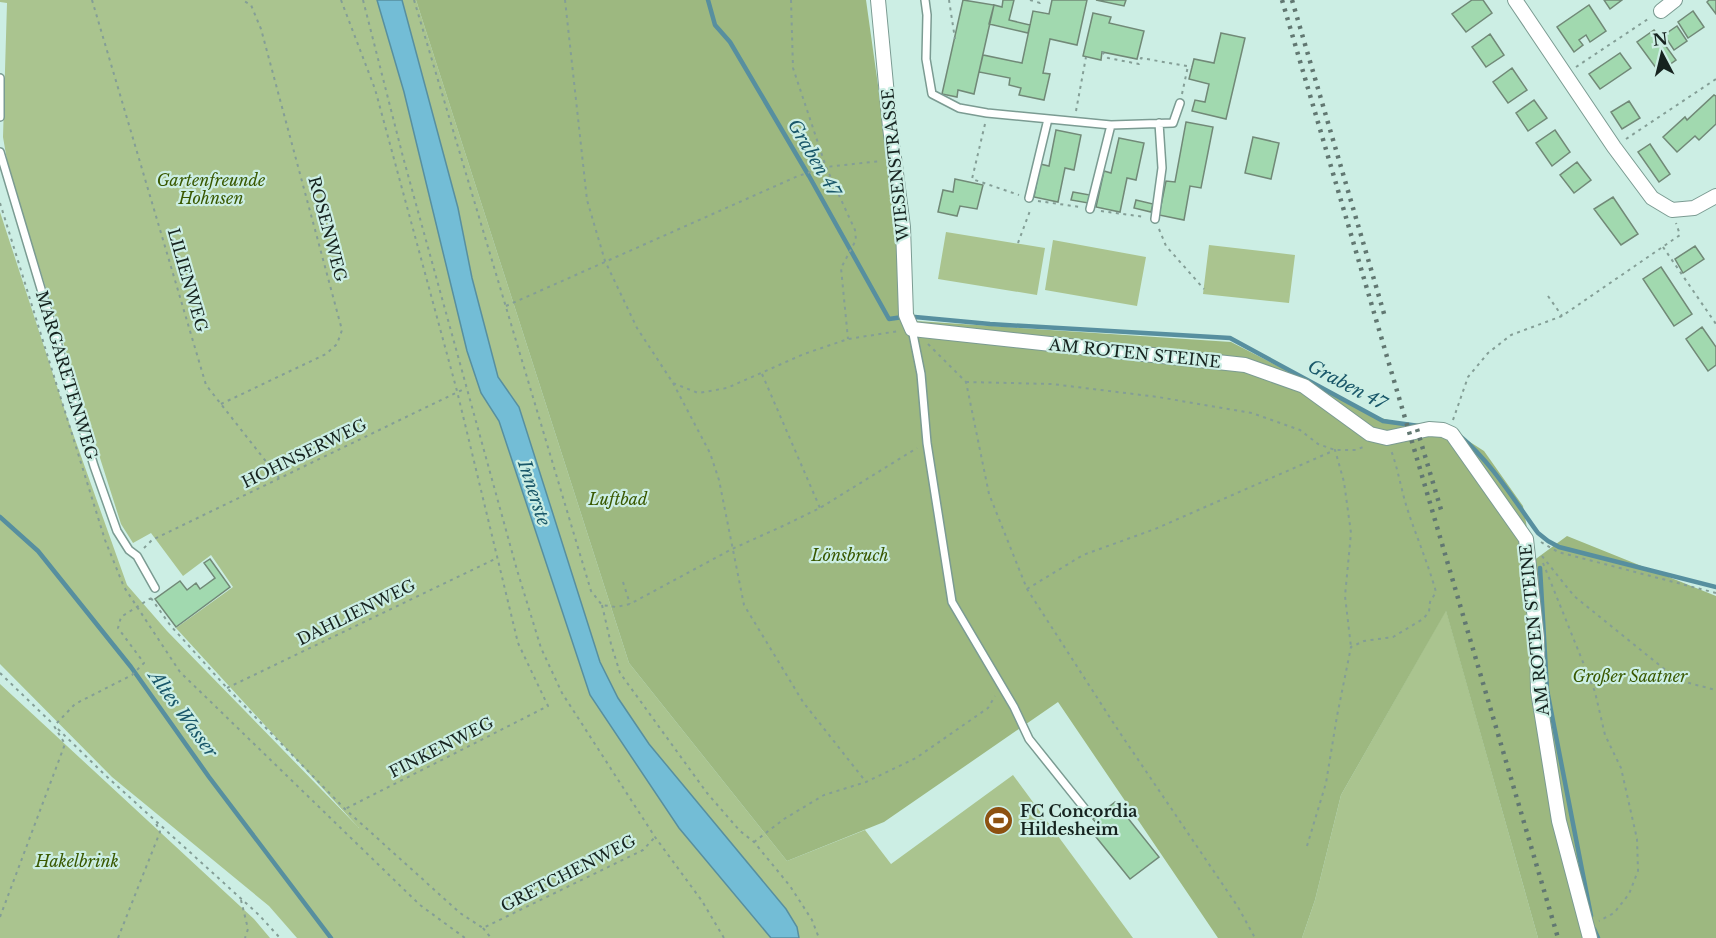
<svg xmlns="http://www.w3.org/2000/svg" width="1716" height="938" font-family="'Libre Baskerville',serif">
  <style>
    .green { fill: #aac48f }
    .forest { fill: #9db880 }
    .water { fill: #73bdd6; stroke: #578f9f; stroke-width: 1.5 }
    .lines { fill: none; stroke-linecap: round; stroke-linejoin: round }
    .stream { stroke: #578f9f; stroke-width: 4.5 }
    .building { fill: #a1d9af; stroke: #718977; stroke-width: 1.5 }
    .service-casing { stroke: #7b9b92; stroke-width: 10 }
    .minor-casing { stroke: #7b9b92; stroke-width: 16 }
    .path { stroke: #849e96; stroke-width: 2; stroke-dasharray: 3 4.5; stroke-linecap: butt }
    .service { stroke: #fff; stroke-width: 7 }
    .minor { stroke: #fff; stroke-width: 14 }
    .rail { stroke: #617771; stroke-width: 4.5; stroke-dasharray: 3 6; stroke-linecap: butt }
    .labels { text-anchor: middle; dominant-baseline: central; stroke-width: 4.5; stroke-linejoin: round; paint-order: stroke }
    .street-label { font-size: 16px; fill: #16231f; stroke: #cceee4 }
    .park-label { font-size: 16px; font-style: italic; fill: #395800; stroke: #cceee4 }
    .poi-label { font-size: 16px; font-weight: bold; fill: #16231f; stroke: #cceee4; text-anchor: start }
    .water-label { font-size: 18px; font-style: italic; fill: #195769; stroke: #cceee4 }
  </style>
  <rect width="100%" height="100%" fill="#cceee4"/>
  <path class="green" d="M0 0H377L404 92 467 351 481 393 499 421 590 695 679 828 771 938H297L269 906 112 777 0 664V212L66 414 127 585 167 631 359 828 176 628 233 587 211 555 183 576 151 533 133 543 121 524 9 172 3 137 7 3 0 2Z
    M402 0H416L629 663 787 861 865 830 891 864 1013 775 1133 938H799L797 927 786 909 649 744 618 698 600 662 519 407 498 377 472 278 458 208Z
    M946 232 1045 248 1037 295 938 279Z
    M1053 240 1146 257 1137 306 1045 290Z
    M1209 245 1295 255 1289 303 1203 294Z
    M1446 610 1538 938H1302L1315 900 1341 795Z
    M0 684 254 919 270 938H0Z"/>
  <path class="forest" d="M416 0H866L896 213 901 320 1231 342 1377 417 1397 422 1445 426 1484 451 1523 506 1533 561 1567 536 1716 596V938H1538L1446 611 1341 795 1315 900 1302 938H1218L1058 702 884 822 787 861 629 663Z"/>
  <path class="water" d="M377 0H402L458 208 472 278 498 377 519 407 600 662 618 698 649 744 786 909 797 927 799 938H771L679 828 590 695 499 421 481 393 467 351 404 92Z"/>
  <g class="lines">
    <path class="stream" d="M708 0 715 25 730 42 809 176 889 319 903 317
      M915 317 990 324 1230 338 1383 421 1419 426
      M1460 436C1492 463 1514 500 1538 533L1548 541 1559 547 1716 587
      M0 517 38 551 131 667 209 777 331 938
      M1540 568 1547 690 1591 916
      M1594 929 1598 938"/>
  </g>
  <path class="building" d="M963 0 994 5 974 94 958 90 957 97 942 94Z
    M1003 0H1014L1009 20 1030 25 1028 33 989 24 994 5 1002 7Z
    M1052 0H1087L1077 45 1050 39 1043 73 1050 74 1044 100 1019 95 1021 88 1009 85 1010 78 979 72 983 55 1022 63 1033 11 1049 14Z
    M1096 0H1126L1124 6Z
    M1472 0H1483L1492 13 1466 32 1452 14Z
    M1604 0H1622L1610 9Z
    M1709 0H1716V14L1707 2Z
    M1589 5 1606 31 1590 42 1586 35 1579 40 1583 45 1574 52 1557 27Z
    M1693 11 1704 27 1688 38 1678 22Z
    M1093 13 1111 17 1109 23 1144 31 1137 59 1102 52 1101 60 1083 56Z
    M1677 26 1687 41 1674 50 1664 35Z
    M1654 30 1676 60 1659 72 1637 42Z
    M1221 33 1245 38 1226 119 1192 111 1195 100 1205 102 1209 84 1189 79 1194 59 1214 63Z
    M1490 34 1504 55 1486 67 1472 47Z
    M1620 53 1631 68 1600 89 1589 74Z
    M1512 68 1527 90 1508 103 1493 82Z
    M1714 95 1716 96V124L1699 140 1695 136 1677 152 1663 137 1685 117 1687 120Z
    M1534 100 1547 118 1528 131 1516 113Z
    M1629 101 1640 118 1622 129 1611 112Z
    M1186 122 1213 127 1201 188 1190 186 1184 220 1159 215 1166 181 1175 182Z
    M1056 130 1081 135 1074 170 1065 168 1058 202 1034 197 1040 164 1049 166Z
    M1555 130 1570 152 1552 166 1536 143Z
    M1253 137 1279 143 1271 179 1245 173Z
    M1119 138 1144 143 1136 180 1127 178 1120 212 1096 207 1104 171 1111 173Z
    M1650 144 1670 174 1659 182 1638 152Z
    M1577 162 1591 180 1574 193 1560 175Z
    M955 179 983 185 977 209 960 206 957 216 938 212 943 190 953 192Z
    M1073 192 1090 195 1088 203 1071 200Z
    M1613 197 1638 234 1621 245 1594 209Z
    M1136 200 1153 204 1151 212 1134 208Z
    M1695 246 1704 259 1683 273 1675 259Z
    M1661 267 1692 314 1674 326 1643 279Z
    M1702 327 1716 347V365L1708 371 1686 339Z
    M210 559 230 587 176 627 155 599 180 581 187 590 196 583 200 589 215 578 204 563Z
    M1115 802 1159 857 1130 879 1092 832 1099 826 1093 819Z"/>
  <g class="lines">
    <defs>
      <path id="service" d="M925 0 927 15 926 59 932 94 959 108 987 113 1111 125 1173 123 1180 103
        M0 78V117
        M0 152 94 466 117 531 129 550 137 556 155 588
        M1029 198 1048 119
        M1090 209 1111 125
        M1155 219 1162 168 1159 123
        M912 329 921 374 927 443 952 602 1014 707 1029 739 1089 814"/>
      <path id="minor" d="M878 0 890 127 903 227 906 315 912 329 1245 365 1304 386 1370 434 1387 438 1429 429 1443 430 1452 434 1526 539 1537 638 1538 691 1559 821 1590 938
        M1515 0 1614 147 1652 198 1672 210 1694 208 1716 196
        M1661 11 1675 0"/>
    </defs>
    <use href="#service" class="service-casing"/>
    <use href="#minor" class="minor-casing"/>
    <path class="path" d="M92 0 206 385 279 478
      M341 0 375 89 457 391 518 643 548 706 345 809
      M363 0 403 157 517 570 541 648 562 693 655 837 702 901 724 938
      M414 0 591 591 602 605 616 607 630 604 732 549 785 525 820 508 917 448
      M565 0 587 200 605 261 637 328 673 383 698 393 727 388 804 354 848 339 899 331
      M791 0 793 68 826 167 855 230 856 240 841 268 848 339
      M949 0 955 39
      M1030 0 1040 3 1041 0
      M1102 52 1108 58 1139 64 1141 58 1192 67
      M1576 67 1648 19
      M1182 94 1188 66
      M1076 111 1086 57
      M985 124 972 179 1019 195
      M1626 139 1716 79
      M1038 201 1080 207
      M0 203 105 540 124 587 180 672 420 905 465 938
      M1101 211 1145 217
      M1159 229 1166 246 1204 289
      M1018 243 1031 208
      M1663 247 1716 324
      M1548 296 1562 316
      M506 306 798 176 826 167 881 161
      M928 344 966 382 989 494 1027 589 1118 730 1238 907 1255 938
      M762 374 820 508
      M966 382 1052 384 1158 397 1252 413 1300 430 1318 444 1335 450H1356L1363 447
      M673 383 710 453 719 480 744 605 803 702 866 782
      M221 404 326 354 337 344 342 330 261 29 251 5 242 0
      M1453 420 1468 377 1488 353 1511 335 1562 316 1680 235 1676 223
      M1541 542 1558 552 1716 593
      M144 548 152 540 466 388
      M1542 556 1574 596 1663 668 1685 682 1716 690
      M1543 563 1595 692 1605 735 1621 768 1637 839 1638 871 1629 894 1614 913 1599 921
      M623 582 630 604
      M1027 589 1083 555 1155 529 1335 450 1344 482 1351 533 1345 596 1351 647
      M151 598 170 625 227 688 345 809 460 913 483 928 643 850 655 837
      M602 605 611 644 620 673 707 793 740 831 754 842 790 886 812 920 819 938
      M0 673 54 725
      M227 688 497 558
      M58 729 104 774 259 915 280 938
      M754 842 784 819 824 795 866 782 916 758 988 708 995 696
      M1307 846 1326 783 1337 716 1351 647 1364 641 1393 637 1423 619 1429 612 1430 602 1436 592C1428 563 1416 536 1407 508 1401 489 1398 469 1391 450
      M241 900 248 929 245 938
      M0 917 65 744 54 726 75 704 132 675 144 663 118 628 121 617 151 598
      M483 928 491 938
      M118 938 160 832 155 821"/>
    <use href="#service" class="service"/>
    <use href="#minor" class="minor"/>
    <path class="rail" d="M1282 0 1558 938
      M1292 0 1385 317
      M1417 429 1442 513"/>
  </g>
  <defs>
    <symbol id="stadium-disc" viewBox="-11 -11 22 22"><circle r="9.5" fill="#8d5111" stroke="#cceee4"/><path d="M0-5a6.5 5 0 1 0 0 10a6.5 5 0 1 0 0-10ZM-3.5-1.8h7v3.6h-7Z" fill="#fff"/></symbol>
  </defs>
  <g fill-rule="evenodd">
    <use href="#stadium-disc" x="982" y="804" width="33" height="33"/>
  </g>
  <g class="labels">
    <g class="street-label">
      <text transform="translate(895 165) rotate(-96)">WIESENSTRASSE</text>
      <text transform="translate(328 229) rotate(75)">ROSENWEG</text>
      <text transform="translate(188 280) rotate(74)">LILIENWEG</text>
      <text transform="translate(1135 353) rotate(6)">AM ROTEN STEINE</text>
      <text transform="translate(67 375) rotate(73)">MARGARETENWEG</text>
      <text transform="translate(304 453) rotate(-26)">HOHNSERWEG</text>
      <text transform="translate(356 612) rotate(-26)">DAHLIENWEG</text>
      <text transform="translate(1534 630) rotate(-96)">AM ROTEN STEINE</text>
      <text transform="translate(441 747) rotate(-27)">FINKENWEG</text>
      <text transform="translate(568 873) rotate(-27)">GRETCHENWEG</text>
    </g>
    <g class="park-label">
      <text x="211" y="180">Gartenfreunde<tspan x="211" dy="18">Hohnsen</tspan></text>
      <text x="618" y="499">Luftbad</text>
      <text x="850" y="555">Lönsbruch</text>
      <text x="1630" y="676">Großer Saatner</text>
      <text x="77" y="861">Hakelbrink</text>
    </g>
    <g class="poi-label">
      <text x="1020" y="811">FC Concordia<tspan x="1020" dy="18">Hildesheim</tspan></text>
    </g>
    <g class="water-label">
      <text transform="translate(814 158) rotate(60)">Graben 47</text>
      <text transform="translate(1347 385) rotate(28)">Graben 47</text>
      <text transform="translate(534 493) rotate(72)">Innerste</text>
      <text transform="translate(183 714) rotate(54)">Altes Wasser</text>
    </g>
  </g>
  <g transform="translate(1662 54) rotate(353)" stroke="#cceee4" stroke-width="4.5" paint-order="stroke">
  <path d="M0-4.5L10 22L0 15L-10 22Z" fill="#16231f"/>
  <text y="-9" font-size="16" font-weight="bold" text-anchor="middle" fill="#16231f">N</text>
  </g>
</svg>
